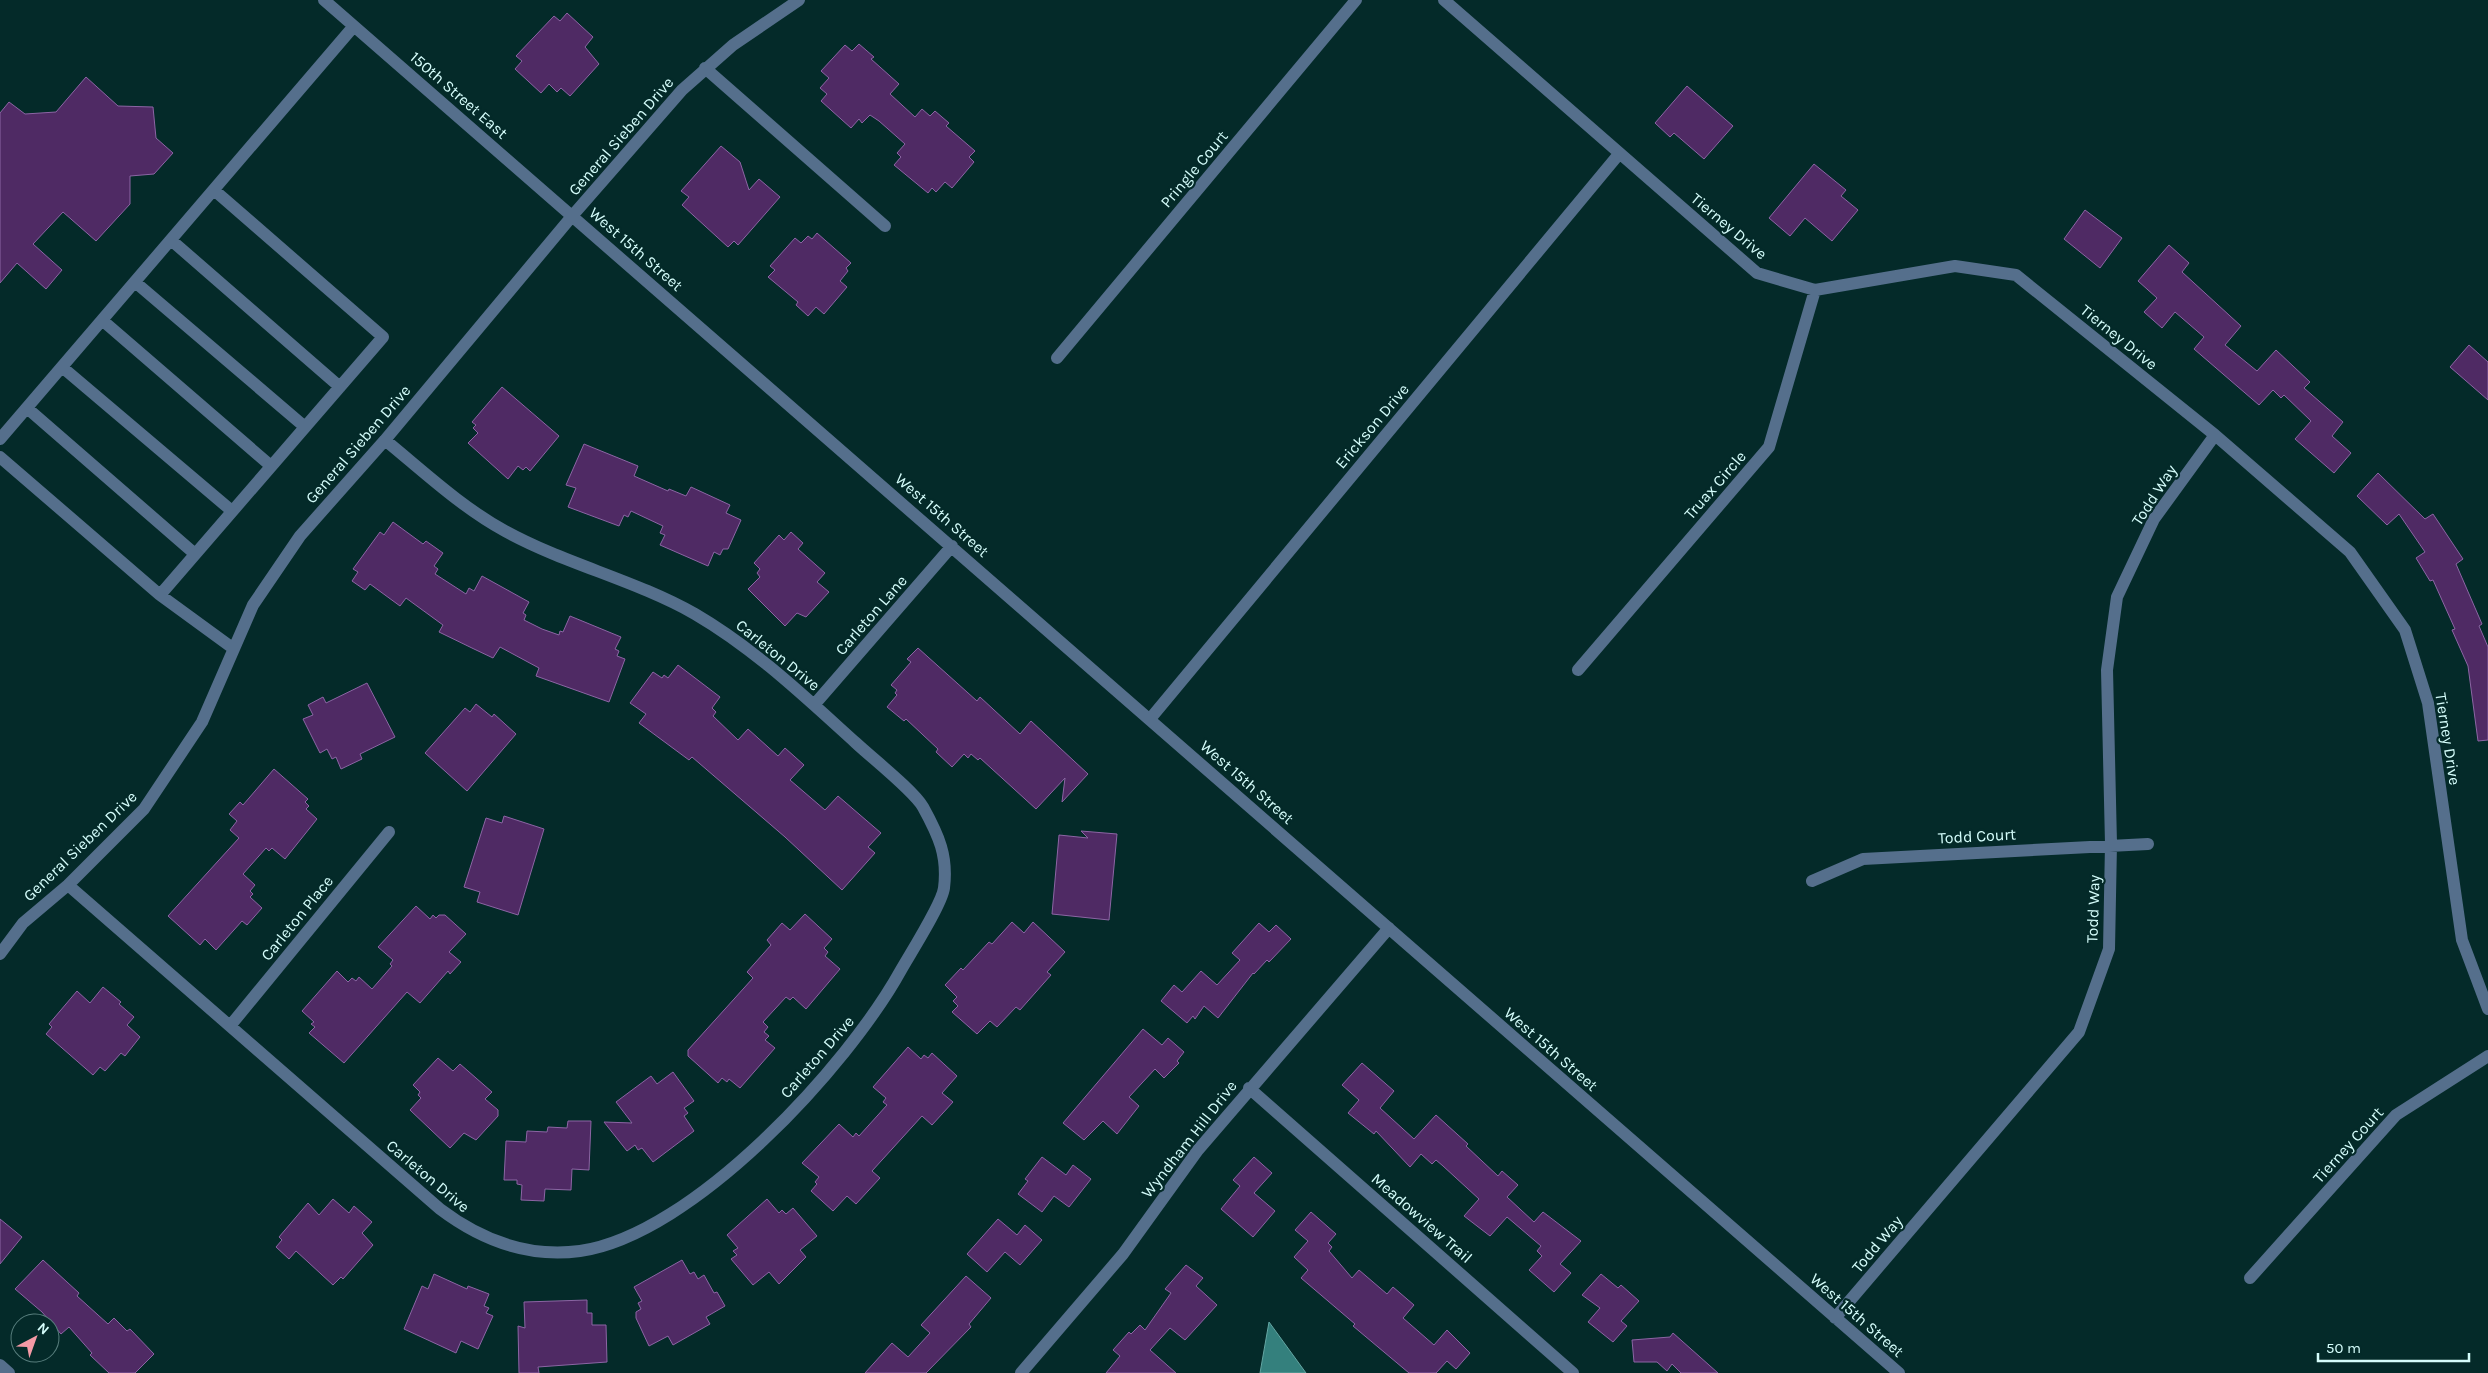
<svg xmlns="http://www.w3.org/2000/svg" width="2488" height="1373" font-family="Karla,sans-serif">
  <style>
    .water { fill: #34807d; stroke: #64a6a3 }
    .building { fill: #4f2a64; stroke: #8c65a4 }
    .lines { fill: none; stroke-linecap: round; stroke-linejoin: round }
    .minor { stroke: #556f8c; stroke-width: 12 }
    .labels { text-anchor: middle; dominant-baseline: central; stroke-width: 4.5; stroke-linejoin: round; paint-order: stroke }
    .street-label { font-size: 16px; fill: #d5fdfb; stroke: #042a29 }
  </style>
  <rect width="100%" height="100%" fill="#042a29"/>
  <path class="water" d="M1269 1322 1306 1373H1260Z"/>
  <path class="building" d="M567 13 593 37 585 47 599 64 570 96 561 88 557 92 549 84 541 93 515 69 522 61 516 56 554 16 560 21Z
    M859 44 874 57 871 59 899 84 890 94 915 117 922 109 930 116 935 111 949 123 946 126 975 151 969 157 974 162 952 188 945 182 936 192 932 188 928 193 894 165 901 157 897 153 905 144 879 121 870 115 862 123 859 119 851 128 821 101 827 94 820 88 829 78 821 71 845 45 852 51Z
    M86 77 118 106 153 107 156 138 173 153 154 174 130 176V204L96 241 63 212 33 244 62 270 46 289 17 263 0 283V113L9 102 25 114 56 112Z
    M1687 86 1733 126 1704 159 1674 133 1670 137 1655 123Z
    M721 146 740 162 749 190 759 179 780 197 738 245 734 241 728 247 682 205 689 197 681 191Z
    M1814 164 1846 190 1841 196 1858 210 1832 241 1805 218 1790 236 1769 218Z
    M2085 210 2122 238 2100 268 2064 239Z
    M817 233 851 263 846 268 848 271 840 281 847 287 824 314 816 307 808 316 796 305 798 302 768 277 775 270 770 266 795 238 801 243 808 236 812 239Z
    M2169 245 2189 263 2182 272 2241 326 2225 345 2257 371 2276 350 2310 382 2304 388 2343 422 2332 436 2351 453 2334 473 2295 439 2311 421 2284 395 2281 398 2273 390 2259 405 2194 349 2204 337 2175 312 2162 328 2144 312 2157 298 2138 281Z
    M2469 345 2488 362V400L2450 367Z
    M502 387 559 436 530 471 526 467 523 470 518 466 508 479 468 443 478 433 473 428 476 425 472 422Z
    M584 444 638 466 634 476 668 491 669 489 686 496 691 487 730 505 726 513 741 520 728 549H723L720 555 714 552 708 566 660 545 665 535 660 533 663 526 631 511 628 517 624 515 619 526 568 507 576 488 566 485Z
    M2378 473 2425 519 2433 514 2463 559 2456 564 2482 624 2479 626 2488 647V740L2478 741 2468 666 2452 630 2455 629 2433 580 2430 581 2416 558 2425 552 2399 514 2387 525 2357 496Z
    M393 522 423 544 426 541 443 553 434 566 438 569 435 574 466 594 469 588 474 591 482 576 529 602 523 613 526 615 524 620 542 629 559 635 560 631 563 632 570 616 621 637 615 649 619 651 617 656 625 659 609 702 536 676 539 668 500 647 493 658 474 649 439 632 443 625 406 598 400 606 370 584 365 590 352 581 358 572 353 569 380 532 384 535Z
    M791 532 803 543 798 549 825 573 817 582 829 592 806 617 797 613 785 626 748 589 760 577 757 573 760 569 754 563 779 535 784 540Z
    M918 648 977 701 980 697 1020 734 1031 721 1088 774 1062 802 1065 778 1036 809 980 758 978 760 971 754 968 758 964 754 952 767 936 752 938 749 906 719 904 721 887 707 897 695 895 693 897 690 891 685 911 662 907 659Z
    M678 665 720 697 712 708 716 712 713 716 738 740 748 729 778 756 785 748 804 765 790 780 825 810 838 796 881 833 868 847 875 853 842 890 785 837 692 757 689 760 639 723 646 714 630 703 653 672 662 678 664 675 668 678Z
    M367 683 395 737 360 754 362 759 341 769 336 757 332 759 327 749 320 753 303 719 313 715 308 705 323 697 326 703Z
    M476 704 492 717 494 714 516 734 467 791 425 753 465 708 470 712Z
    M274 769 308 799 305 802 309 806 306 809 317 819 285 859 272 848 269 851 266 848 243 874 255 885 250 891 253 894 250 897 262 908 247 925 242 921 216 950 205 939 200 945 168 916 239 838 230 830 237 821 229 814 240 802 243 805Z
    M504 816 544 829 518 915 477 902 480 892 464 887 486 818 502 823Z
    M1081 831 1117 834 1109 920 1052 914 1059 835 1088 838Z
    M416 906 430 919 433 915 436 918 439 915H445L466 934 449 952 461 962 450 974 448 971 420 1003 407 992 344 1063 309 1033 315 1027 311 1024 314 1022 302 1011 337 971 348 982 352 978 356 981 359 977 372 989 392 966 390 964 393 960 378 947Z
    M805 914 832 939 824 948 828 952 825 956 840 969 806 1009 793 997 790 1000 786 997 763 1022 768 1027 764 1032 769 1036 765 1040 775 1048 740 1088 729 1079 727 1082 722 1078 718 1083 688 1056V1050L753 978 747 972 771 945 767 940 782 923 790 930Z
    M1012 922 1024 933 1033 922 1065 952 1047 972 1051 975 1020 1010 1016 1007 997 1027 990 1021 977 1034 952 1012 958 1006 953 1001 957 997 945 985 961 968 963 970 989 942 992 944Z
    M1259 923 1269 932 1276 925 1291 939 1269 962 1267 960 1254 974 1253 973 1218 1018 1204 1006 1195 1019 1193 1016 1187 1023 1161 1001 1174 985 1182 992 1201 971 1217 985 1240 960 1232 953Z
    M103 987 121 1002 119 1004 134 1017 127 1025 140 1037 125 1056 121 1053 105 1071 100 1067 93 1075 46 1034 52 1027 49 1024 77 991 90 1003Z
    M1143 1029 1162 1045 1168 1038 1184 1052 1177 1061 1179 1063 1164 1078 1155 1069 1129 1097 1139 1106 1117 1134 1103 1121 1084 1140 1063 1123Z
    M908 1047 921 1059 924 1055 928 1058 932 1053 957 1076 942 1093 953 1102 932 1125 922 1116 872 1171 880 1178 856 1204 847 1196 833 1211 811 1191 817 1184 815 1182 819 1177 802 1163 839 1124 853 1137 856 1133 859 1136 887 1105 883 1102 886 1098 873 1087Z
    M438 1058 453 1071 460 1064 492 1092 485 1099 498 1110V1116L476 1140 464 1133 450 1148 410 1110 421 1098 418 1095 420 1092 413 1085Z
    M1362 1063 1394 1091 1380 1108 1414 1139 1436 1115 1468 1144 1466 1146 1498 1176 1502 1171 1518 1185 1507 1197 1534 1222 1543 1212 1581 1241 1560 1264 1571 1273 1554 1292 1529 1270 1542 1256 1537 1251 1541 1246 1507 1217 1490 1236 1464 1216 1479 1199 1443 1166 1436 1160 1432 1164 1421 1154 1410 1167 1376 1131 1374 1134 1348 1113 1359 1100 1342 1085Z
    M673 1072 694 1101 684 1108 688 1113 684 1116 694 1131 653 1162 642 1148 638 1150 635 1145 627 1151 604 1122 632 1123 616 1102 651 1076 657 1084Z
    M568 1121H591L589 1170 572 1169 571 1190 545 1189 544 1201 521 1200 522 1185 517 1184V1180H504L506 1141 526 1142 527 1131 547 1132 548 1127 567 1128Z
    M1042 1157 1066 1175 1073 1165 1091 1179 1069 1207 1054 1196 1042 1212 1018 1194 1028 1181 1025 1179Z
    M1254 1157 1272 1173 1254 1193 1275 1211 1253 1237 1221 1209 1240 1186 1233 1180Z
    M333 1199 349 1213 354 1206 372 1222 362 1233 373 1245 343 1279 341 1277 333 1285 296 1251 289 1259 276 1247 282 1240 279 1237 308 1203 319 1215Z
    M767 1199 779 1213 782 1210 786 1214 793 1208 817 1236 800 1250 806 1257 779 1284 769 1272 753 1285 731 1259 737 1255 733 1251 738 1248 727 1235Z
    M1311 1212 1336 1234 1328 1243 1332 1247 1329 1251 1352 1278 1359 1270 1387 1294 1393 1287 1414 1305 1403 1318 1434 1345 1447 1330 1470 1353 1456 1369 1447 1361 1436 1373H1409L1353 1326 1355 1324 1301 1278 1308 1270 1294 1257 1308 1241 1295 1230Z
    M0 1219 22 1237 0 1264Z
    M998 1219 1017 1235 1025 1225 1042 1240 1020 1265 1005 1252 987 1272 967 1254Z
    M43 1260 79 1293 77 1296 108 1324 114 1318 127 1331 130 1329 154 1354 135 1373H109L90 1355 92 1353 69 1327 61 1334 42 1312 15 1289Z
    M682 1260 690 1274 694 1272 698 1279 704 1275 714 1293 717 1292 725 1306 706 1317 710 1324 673 1345 668 1336 649 1346 636 1318V1312L641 1309 638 1303 642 1301 634 1287Z
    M1186 1265 1203 1278 1196 1286 1217 1305 1185 1340 1170 1328 1150 1350 1176 1373H1106L1120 1356 1113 1350 1129 1332 1131 1334 1140 1325 1145 1330 1171 1293 1165 1289Z
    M434 1274 467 1289 468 1286 489 1294 484 1306 489 1308 486 1313 493 1316 478 1349 461 1341 456 1353 404 1329 422 1286 428 1289Z
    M1601 1274 1618 1288 1621 1285 1639 1301 1621 1321 1627 1326 1613 1342 1588 1322 1600 1308 1582 1295Z
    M966 1276 991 1298 969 1324 971 1327 926 1373H865L892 1343 908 1357 930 1333 921 1325Z
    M587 1300V1313H592V1325H606L607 1362 538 1367 539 1373H519L518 1326 525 1328 524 1302Z
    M1673 1333 1718 1373H1681L1672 1364 1667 1371 1657 1362H1634L1632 1340 1670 1337Z"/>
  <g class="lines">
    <path class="minor" d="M324 0 1899 1373
      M1444 0 1757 273 1815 290 1955 266 2016 275 2215 435 2350 552 2405 630 2428 703 2462 940 2488 1009
      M705 68 885 226
      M171 240 340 387
      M135 282 305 427
      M102 320 271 466
      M1057 358 1356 0
      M62 367 232 511
      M27 408 195 554
      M0 439 354 26
      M0 457 160 595 234 649
      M160 595 383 337 214 190
      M1578 670 1769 447 1815 290
      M814 705 952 546
      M1150 719 1619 154
      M1812 881 1863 859 2148 844
      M68 885 440 1209C481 1240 528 1258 580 1251 693 1235 848 1066 901 970 910 954 942 904 944 888 948 856 939 836 923 807 914 791 872 758 856 743 805 697 755 649 695 614 635 580 565 564 505 531 461 507 423 471 385 440
      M0 954 23 923 68 885 144 809 202 722 253 605 300 536 385 440 573 215 682 90 733 45 799 0
      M230 1026 389 832
      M1249 1088 1573 1373
      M2250 1278 2396 1115 2488 1056
      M1835 1318 2079 1032 2109 949 2111 844 2107 670 2117 597 2154 519 2215 435
      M0 1365 9 1373
      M1021 1373 1123 1254 1198 1150 1389 928"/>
  </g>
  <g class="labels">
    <g class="street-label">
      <text transform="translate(459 95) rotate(41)">150th Street East</text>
      <text transform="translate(621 136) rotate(-49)">General Sieben Drive</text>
      <text transform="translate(1194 169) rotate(-50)">Pringle Court</text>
      <text transform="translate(1729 226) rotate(40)">Tierney Drive</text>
      <text transform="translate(636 249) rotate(41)">West 15th Street</text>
      <text transform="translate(2119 337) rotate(39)">Tierney Drive</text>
      <text transform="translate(1372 426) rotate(-50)">Erickson Drive</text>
      <text transform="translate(358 444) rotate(-49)">General Sieben Drive</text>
      <text transform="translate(1715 485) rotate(-49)">Truax Circle</text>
      <text transform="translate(2154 495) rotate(-57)">Todd Way</text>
      <text transform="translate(942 515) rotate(41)">West 15th Street</text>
      <text transform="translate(871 615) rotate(-49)">Carleton Lane</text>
      <text transform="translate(778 655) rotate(39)">Carleton Drive</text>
      <text transform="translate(2448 739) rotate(81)">Tierney Drive</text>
      <text transform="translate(1247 782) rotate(41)">West 15th Street</text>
      <text transform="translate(1977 836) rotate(-3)">Todd Court</text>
      <text transform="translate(80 846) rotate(-44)">General Sieben Drive</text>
      <text transform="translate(2093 909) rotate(-88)">Todd Way</text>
      <text transform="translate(297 918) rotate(-51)">Carleton Place</text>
      <text transform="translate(1551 1049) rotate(41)">West 15th Street</text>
      <text transform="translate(817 1057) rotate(-49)">Carleton Drive</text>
      <text transform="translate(1189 1139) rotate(-52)">Wyndham Hill Drive</text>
      <text transform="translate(2348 1145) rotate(-48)">Tierney Court</text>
      <text transform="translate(428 1176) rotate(40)">Carleton Drive</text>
      <text transform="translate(1422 1218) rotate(41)">Meadowview Trail</text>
      <text transform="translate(1877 1244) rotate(-50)">Todd Way</text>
      <text transform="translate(1857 1315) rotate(41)">West 15th Street</text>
    </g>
  </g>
  <g transform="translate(35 1338) rotate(41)"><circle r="24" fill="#042a29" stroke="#587e7d"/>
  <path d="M0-4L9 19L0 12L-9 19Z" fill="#f49aa6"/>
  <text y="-8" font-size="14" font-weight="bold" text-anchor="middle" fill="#d5fdfb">N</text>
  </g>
  <path d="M2318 1353v8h151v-8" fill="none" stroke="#d5fdfb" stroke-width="2.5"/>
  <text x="2326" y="1353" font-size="15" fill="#d5fdfb" stroke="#042a29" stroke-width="4" paint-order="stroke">50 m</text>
</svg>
